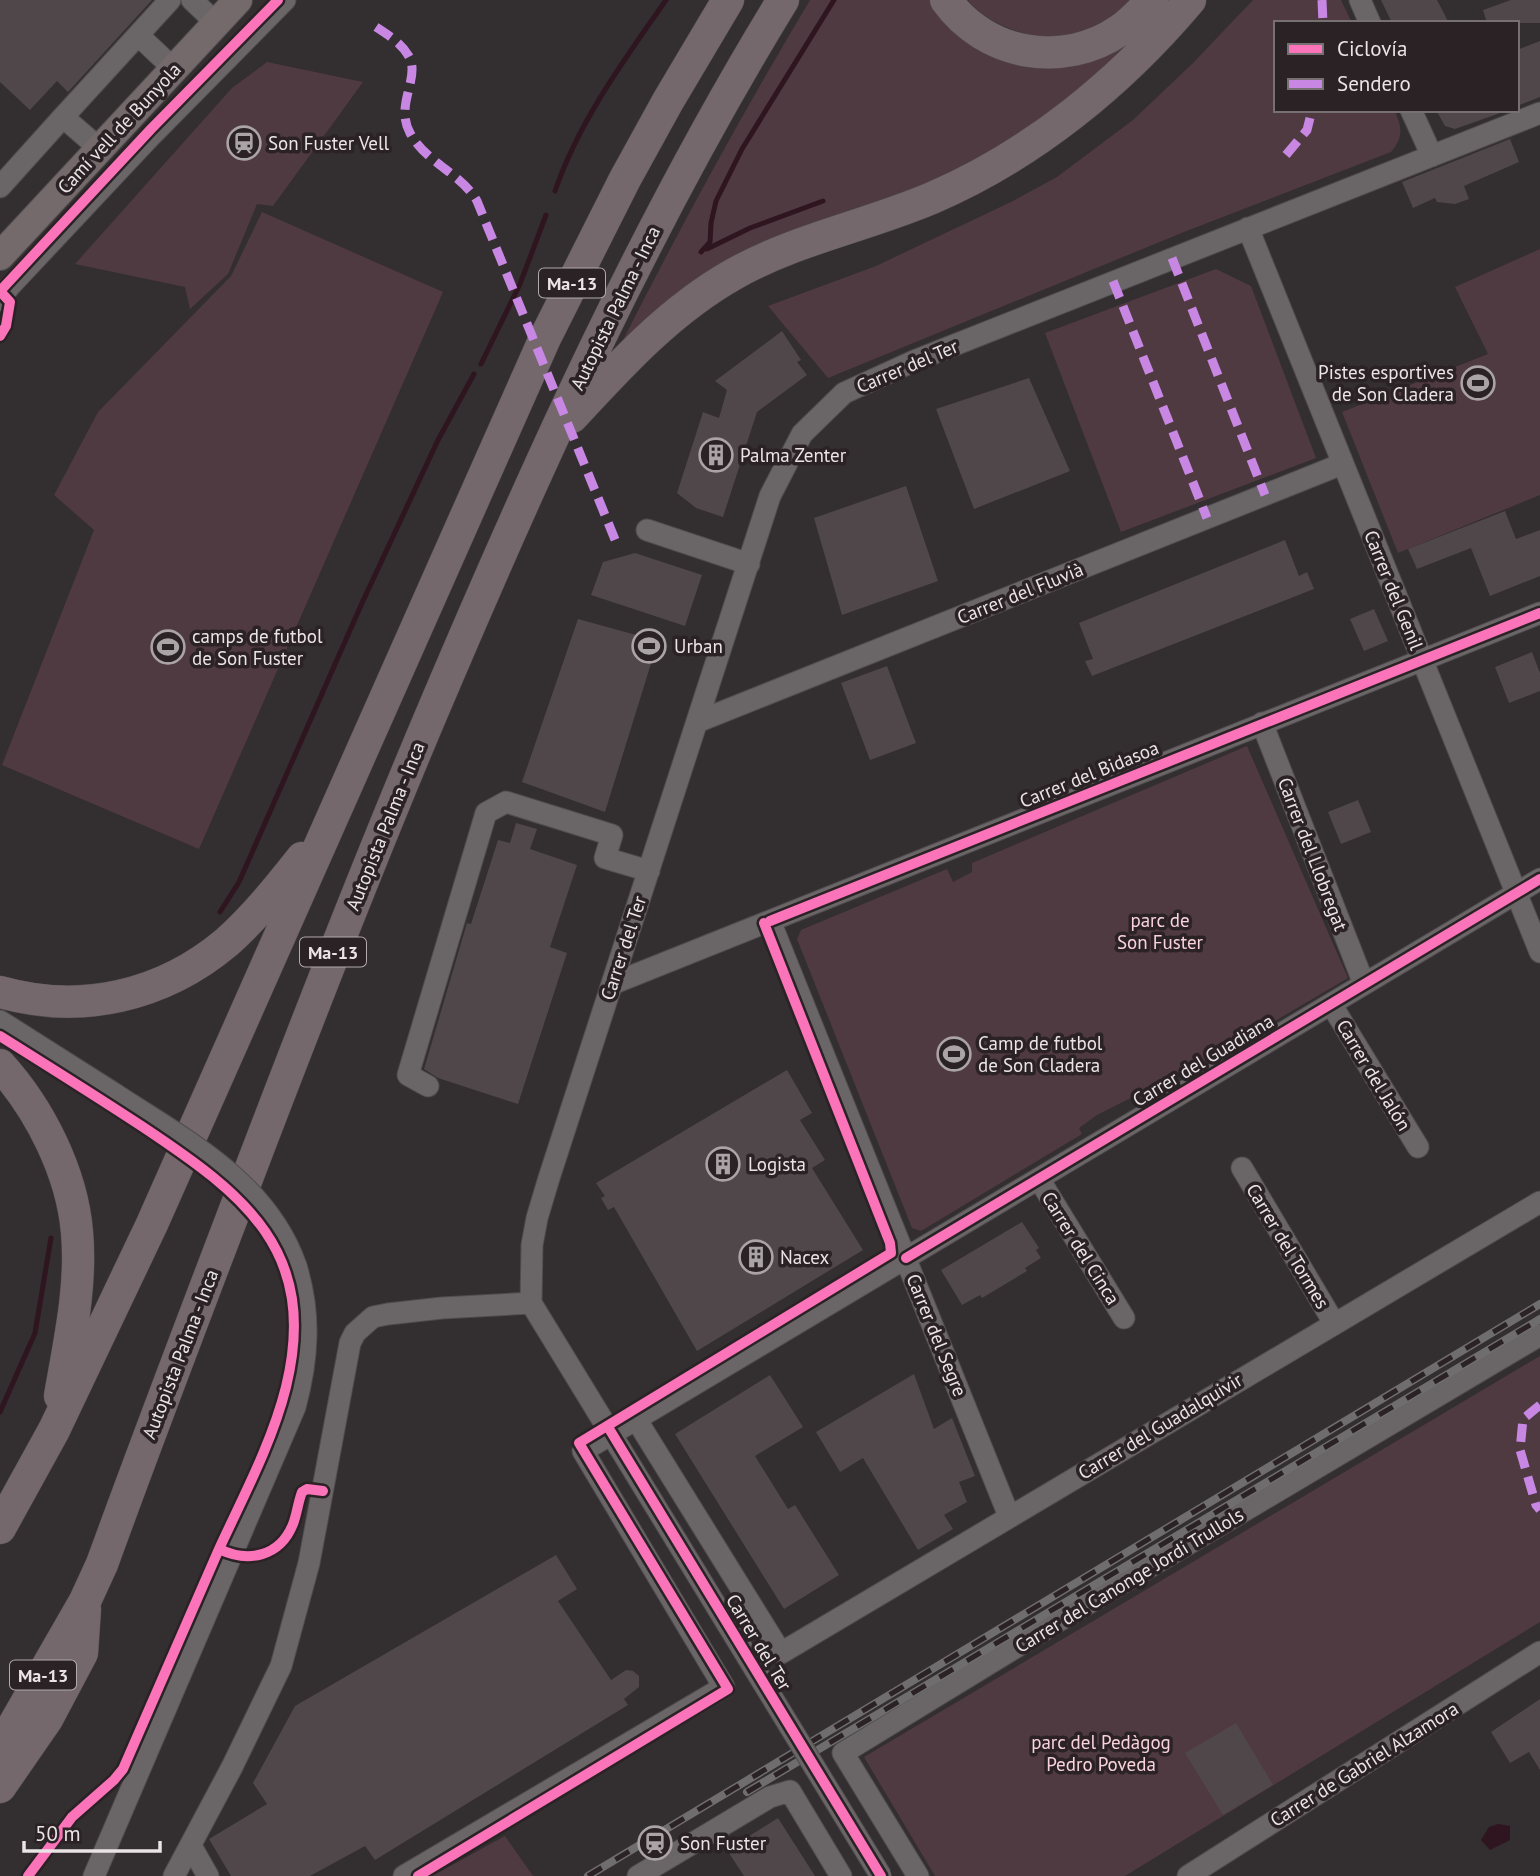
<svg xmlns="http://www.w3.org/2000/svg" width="1540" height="1876" font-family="'PT Sans',sans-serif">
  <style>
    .green { fill: #503a41 }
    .water { fill: #2f151f }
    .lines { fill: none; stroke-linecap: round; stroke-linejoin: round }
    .stream { stroke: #2f151f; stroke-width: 5 }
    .building { fill: #50474a }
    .minor-casing { stroke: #504c4e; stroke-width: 23 }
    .major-casing { stroke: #504c4e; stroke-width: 30 }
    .highway-casing { stroke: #504c4e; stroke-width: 33 }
    .minor { stroke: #6a6667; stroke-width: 21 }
    .major { stroke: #746a6c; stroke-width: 28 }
    .highway { stroke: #74686c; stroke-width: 32 }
    .rail-casing { stroke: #6f6d6d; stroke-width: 8 }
    .rail { stroke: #2b2225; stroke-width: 5; stroke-dasharray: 16; stroke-linecap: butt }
    .minor-bridge-casing { stroke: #504c4e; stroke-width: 23; stroke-linecap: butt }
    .minor-bridge { stroke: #6a6667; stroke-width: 21 }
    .quiet { stroke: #c787e3; stroke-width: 9; stroke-dasharray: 18 9; stroke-linecap: butt }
    .cycleway-casing { stroke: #2b2225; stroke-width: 15 }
    .cycleway { stroke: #fb73b8; stroke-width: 10 }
    .labels { text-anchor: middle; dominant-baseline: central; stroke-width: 7; stroke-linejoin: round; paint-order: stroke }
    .shield { fill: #2b2225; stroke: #b1aaac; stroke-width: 2 }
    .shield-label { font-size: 18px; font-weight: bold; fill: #eae4e6 }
    .street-label { font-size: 19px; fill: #eae4e6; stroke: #2b2225 }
    .poi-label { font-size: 19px; fill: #eae4e6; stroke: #2b2225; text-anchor: start }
    .park-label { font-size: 19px; fill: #fad2de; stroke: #2b2225 }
  </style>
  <rect width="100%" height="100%" fill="#332e30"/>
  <path class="green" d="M810 0H930L937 13 960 36 1129 38 1134 43 1045 117 999 147 940 178 891 199 784 233 744 252 619 348C679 229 742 114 810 0Z
    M968 0H1132C1121 13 1089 31 1072 35 1039 43 989 27 968 0Z
    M1253 0H1341L1352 23H1276V110H1394C1402 126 1404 137 1391 152L1184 232 828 378 768 306 876 266 1013 201 1057 177 1133 120 1192 64Z
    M267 62 363 82 273 206 257 204 228 274 190 309 185 287 75 264 232 88Z
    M262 212 443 292 199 849 2 765 94 530 54 495 98 412 231 276Z
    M1540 249V495L1398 553 1342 412 1488 354 1455 287Z
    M1216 269 1251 286 1316 458 1121 532 1045 333Z
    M1247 746 1348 978 1224 1051 1097 1115 1079 1128 1082 1134 921 1231 912 1228 797 939 801 930 947 869 953 882 972 872V863Z
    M1540 1356V1622L1125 1876H935L864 1757Z
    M505 1836 533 1876H432Z"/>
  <path class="water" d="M1498 1824 1510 1826V1840L1490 1850 1481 1840 1489 1827Z"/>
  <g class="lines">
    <path class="stream" d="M555 191C579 121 624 60 666 0
      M707 249 750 228 823 201
      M701 252 710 242 711 223 716 201 742 149 834 0
      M481 364 520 284 546 215
      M220 912 239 882 362 603 438 440 474 374
      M0 1412 35 1333 51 1238"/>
  </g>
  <path class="building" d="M0 0H152L68 92 57 81 30 110 0 82Z
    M1381 0H1437L1449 23H1392Z
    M1511 0H1540V23H1487L1483 10Z
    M1540 41V97L1517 106V50Z
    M1436 110H1503V112L1455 129 1445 126Z
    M1510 139 1519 162 1464 186 1469 199 1455 204 1437 202 1435 198 1413 208 1402 182Z
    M782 331 801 360 797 362 807 375 757 412 723 517 696 508 677 493 703 412 719 418 727 390 715 381Z
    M1029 378 1070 471 974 509 936 409Z
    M906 486 938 581 842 615 814 518Z
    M1505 511 1516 539 1540 530V576L1490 596 1471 548 1417 569 1408 549Z
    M1285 540 1299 576 1307 572 1314 589 1092 676 1085 661 1093 659 1079 623Z
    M635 553 702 575 685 626 591 595 603 562Z
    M1374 609 1388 641 1364 651 1350 619Z
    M578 619 658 641 605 812 522 782Z
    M1532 652 1540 673V691L1509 703 1495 667Z
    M887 666 916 743 870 760 841 683Z
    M1358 800 1371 832 1341 844 1328 812Z
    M516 823 537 829 530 849 577 865 550 947 567 953 518 1104 438 1078 424 1069 467 923 471 924 498 840 510 843Z
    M787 1070 812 1113 800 1120 825 1160 812 1168 863 1250 697 1351 614 1207 608 1210 601 1198 605 1196 596 1183Z
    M1022 1222 1039 1248 1036 1250 1041 1258 1025 1268 1027 1271 982 1298 980 1295 962 1305 941 1270Z
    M914 1374 934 1429 952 1418 975 1476 959 1482 967 1502 944 1515 953 1529 918 1550 863 1458 840 1472 816 1432Z
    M770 1375 803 1427 755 1456 788 1509 795 1505 839 1575 784 1609 675 1434Z
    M556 1555 577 1589 558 1601 611 1680 626 1670 633 1671 639 1676V1687L624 1699 628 1705 375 1860 365 1846 310 1876H231L209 1839 267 1804 253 1783 295 1706Z
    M1540 1699V1770L1529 1752 1510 1763 1491 1732Z
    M1236 1723 1273 1785 1223 1815 1185 1753Z
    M778 1818 815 1876H744L727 1850Z"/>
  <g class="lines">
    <defs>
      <path id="minor" d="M192 0 216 23
        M1360 0 1370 23
        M138 35 174 69
        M1411 110 1432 156
        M100 149 63 117 170 0
        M0 187 63 117
        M1248 228 1540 952
        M0 300 9 287 147 140 285 0
        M647 530 749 564
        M697 722 1342 464
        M1262 723 1364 984
        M770 921 1009 1516
        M612 984 1540 613
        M1331 1004 1418 1147
        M0 1021 115 1094
        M428 1086 408 1075 486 813 506 802 612 835 605 858 649 871
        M1242 1168 1334 1323
        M1039 1179 1124 1318
        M636 1419 781 1653 1540 1202
        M676 1540 531 1303 532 1245 537 1218 549 1178 770 496 802 434 844 393 914 361 1540 113
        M191 1846 208 1876
        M94 1876 295 1407C308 1359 311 1314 296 1266
        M174 1876 232 1767 281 1666 309 1563 350 1343 355 1333 373 1317 388 1314 442 1308 531 1303
        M404 1876 724 1687 583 1451 1540 879
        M638 1876 770 1797 790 1791 841 1876
        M918 1876 843 1753 1062 1619 1540 1335
        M1188 1876 1540 1652"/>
      <path id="major" d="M0 256 238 0"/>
      <path id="highway" d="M946 0C986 56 1064 69 1120 30 1132 22 1142 11 1152 0
        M572 417C621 364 670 310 734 274 796 239 866 226 932 198 1032 155 1120 83 1190 0
        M0 992C81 1015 163 996 227 942 255 917 279 887 302 858
        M0 1065C40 1109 72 1173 77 1232 82 1287 69 1343 60 1396
        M0 1528 54 1430 152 1224 545 338 625 179 668 101 728 0
        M0 1749 85 1601 102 1564C147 1440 194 1317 241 1194 303 1031 366 868 434 708 537 465 645 225 783 0
        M0 1787 47 1719 82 1653 85 1609"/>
    </defs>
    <use href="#minor" class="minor-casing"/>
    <use href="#major" class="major-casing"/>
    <use href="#highway" class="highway-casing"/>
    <use href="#minor" class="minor"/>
    <use href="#major" class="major"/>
    <use href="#highway" class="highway"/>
    <defs>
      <path id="rail" d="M747 1792 1540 1319
        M588 1876 1540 1304"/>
    </defs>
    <use href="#rail" class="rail-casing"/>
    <use href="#rail" class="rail"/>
    <defs>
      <path id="minor-bridge" d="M115 1094C185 1140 267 1182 296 1266
        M676 1540 881 1876"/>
    </defs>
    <use href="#minor-bridge" class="minor-bridge-casing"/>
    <use href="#minor-bridge" class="minor-bridge"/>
    <path class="quiet" d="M1322 0 1323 23
      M376 27C388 35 401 43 408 55 422 77 394 104 410 133 426 163 461 173 477 201L616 542
      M1286 155 1307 130 1312 110
      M1172 258 1265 495
      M1113 281 1207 518
      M1540 1405 1523 1419 1520 1450 1536 1505 1540 1510"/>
    <defs>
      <path id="cycleway" d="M0 336 6 326 10 302 0 291 151 129 278 0
        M770 921 1540 613
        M0 1036C48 1066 96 1096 143 1127 245 1195 319 1251 286 1387 272 1443 243 1497 219 1549 248 1563 280 1557 293 1524 297 1514 298 1502 302 1492L307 1489 323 1491
        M906 1258 1540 879
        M608 1427 881 1876
        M28 1876 72 1817 114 1780 123 1769 219 1549
        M418 1876 728 1689 579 1443 891 1253 890 1243 764 923"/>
    </defs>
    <use href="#cycleway" class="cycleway-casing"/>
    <use href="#cycleway" class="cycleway"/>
  </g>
  <defs>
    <symbol id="station-ring" viewBox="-11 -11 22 22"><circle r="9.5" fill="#2b2225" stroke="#aaa4a6" stroke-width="1.5"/><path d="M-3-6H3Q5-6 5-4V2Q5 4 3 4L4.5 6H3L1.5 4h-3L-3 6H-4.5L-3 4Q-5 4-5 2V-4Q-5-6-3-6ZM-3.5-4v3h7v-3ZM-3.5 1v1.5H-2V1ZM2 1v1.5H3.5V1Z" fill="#aaa4a6"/></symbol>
    <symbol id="stadium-ring" viewBox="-11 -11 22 22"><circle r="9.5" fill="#2b2225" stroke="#aaa4a6" stroke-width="1.5"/><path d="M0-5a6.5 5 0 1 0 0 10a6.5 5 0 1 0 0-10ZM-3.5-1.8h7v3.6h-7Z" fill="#aaa4a6"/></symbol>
    <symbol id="building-ring" viewBox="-11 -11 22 22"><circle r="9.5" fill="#2b2225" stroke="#aaa4a6" stroke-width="1.5"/><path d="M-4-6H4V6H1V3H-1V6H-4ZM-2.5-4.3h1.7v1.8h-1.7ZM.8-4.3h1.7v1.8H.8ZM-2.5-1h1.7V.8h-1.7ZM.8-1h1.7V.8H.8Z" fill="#aaa4a6"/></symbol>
  </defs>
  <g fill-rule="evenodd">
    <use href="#station-ring" x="225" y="124" width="38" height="38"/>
    <use href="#stadium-ring" x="1459" y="364" width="38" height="38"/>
    <use href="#building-ring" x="697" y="436" width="38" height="38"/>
    <use href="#stadium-ring" x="630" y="627" width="38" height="38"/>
    <use href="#stadium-ring" x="149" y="628" width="38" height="38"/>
    <use href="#stadium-ring" x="935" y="1035" width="38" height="38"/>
    <use href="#building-ring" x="704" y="1145" width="38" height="38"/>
    <use href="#building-ring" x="737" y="1238" width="38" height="38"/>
    <use href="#station-ring" x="636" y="1824" width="38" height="38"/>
  </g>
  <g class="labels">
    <g class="shield">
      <rect x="539" y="268.5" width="66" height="29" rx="5"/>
      <rect x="300" y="937.5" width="66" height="29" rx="5"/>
      <rect x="10" y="1660.5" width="66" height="29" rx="5"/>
    </g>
    <g class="shield-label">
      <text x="572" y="283">Ma-13</text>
      <text x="333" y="952">Ma-13</text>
      <text x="43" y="1675">Ma-13</text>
    </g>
    <g class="street-label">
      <text transform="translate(119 128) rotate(-47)">Camí vell de Bunyola</text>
      <text transform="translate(615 308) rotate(-64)">Autopista Palma - Inca</text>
      <text transform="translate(907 366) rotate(-23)">Carrer del Ter</text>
      <text transform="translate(1394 590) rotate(68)">Carrer del Genil</text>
      <text transform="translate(1020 593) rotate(-22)">Carrer del Fluvià</text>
      <text transform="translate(1089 774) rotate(-22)">Carrer del Bidasoa</text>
      <text transform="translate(385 826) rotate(-68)">Autopista Palma - Inca</text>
      <text transform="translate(1313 854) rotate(69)">Carrer del Llobregat</text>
      <text transform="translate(623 948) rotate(-72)">Carrer del Ter</text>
      <text transform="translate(1203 1060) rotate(-31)">Carrer del Guadiana</text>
      <text transform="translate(1374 1075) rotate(59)">Carrer del Jalón</text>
      <text transform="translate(1288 1246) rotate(59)">Carrer del Tormes</text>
      <text transform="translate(1081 1248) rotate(58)">Carrer del Cinca</text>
      <text transform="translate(937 1335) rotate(68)">Carrer del Segre</text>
      <text transform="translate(180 1354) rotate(-69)">Autopista Palma - Inca</text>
      <text transform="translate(1160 1426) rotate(-31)">Carrer del Guadalquivir</text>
      <text transform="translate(1129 1580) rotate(-31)">Carrer del Canonge Jordi Trullols</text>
      <text transform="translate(759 1642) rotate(59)">Carrer del Ter</text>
      <text transform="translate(1364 1764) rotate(-32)">Carrer de Gabriel Alzamora</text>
    </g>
    <g class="poi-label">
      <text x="268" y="143">Son Fuster Vell</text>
      <text x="1454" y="372" text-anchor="end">Pistes esportives<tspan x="1454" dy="22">de Son Cladera</tspan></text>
      <text x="740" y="455">Palma Zenter</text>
      <text x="192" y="636">camps de futbol<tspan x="192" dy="22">de Son Fuster</tspan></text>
      <text x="674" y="646">Urban</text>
      <text x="978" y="1043">Camp de futbol<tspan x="978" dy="22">de Son Cladera</tspan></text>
      <text x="748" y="1164">Logista</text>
      <text x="780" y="1257">Nacex</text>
      <text x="680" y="1843">Son Fuster</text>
    </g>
    <g class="park-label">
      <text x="1160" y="920">parc de<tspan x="1160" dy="22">Son Fuster</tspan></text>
      <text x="1101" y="1742">parc del Pedàgog<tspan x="1101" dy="22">Pedro Poveda</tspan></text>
    </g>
  </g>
  <rect x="1274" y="21" width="245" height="91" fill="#2b2225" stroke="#777072" stroke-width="2"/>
  <rect x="1288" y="44" width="35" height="10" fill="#fb73b8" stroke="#777072" stroke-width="2"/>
  <text x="1337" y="56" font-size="21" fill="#eae4e6">Ciclovía</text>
  <rect x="1288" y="79" width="35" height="10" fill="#c787e3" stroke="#777072" stroke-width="2"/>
  <text x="1337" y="91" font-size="21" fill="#eae4e6">Sendero</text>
  <path d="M24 1841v10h136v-10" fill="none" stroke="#eae4e6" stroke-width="3.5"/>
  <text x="35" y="1841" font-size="21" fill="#eae4e6" stroke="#2b2225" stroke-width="5" paint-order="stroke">50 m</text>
</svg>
